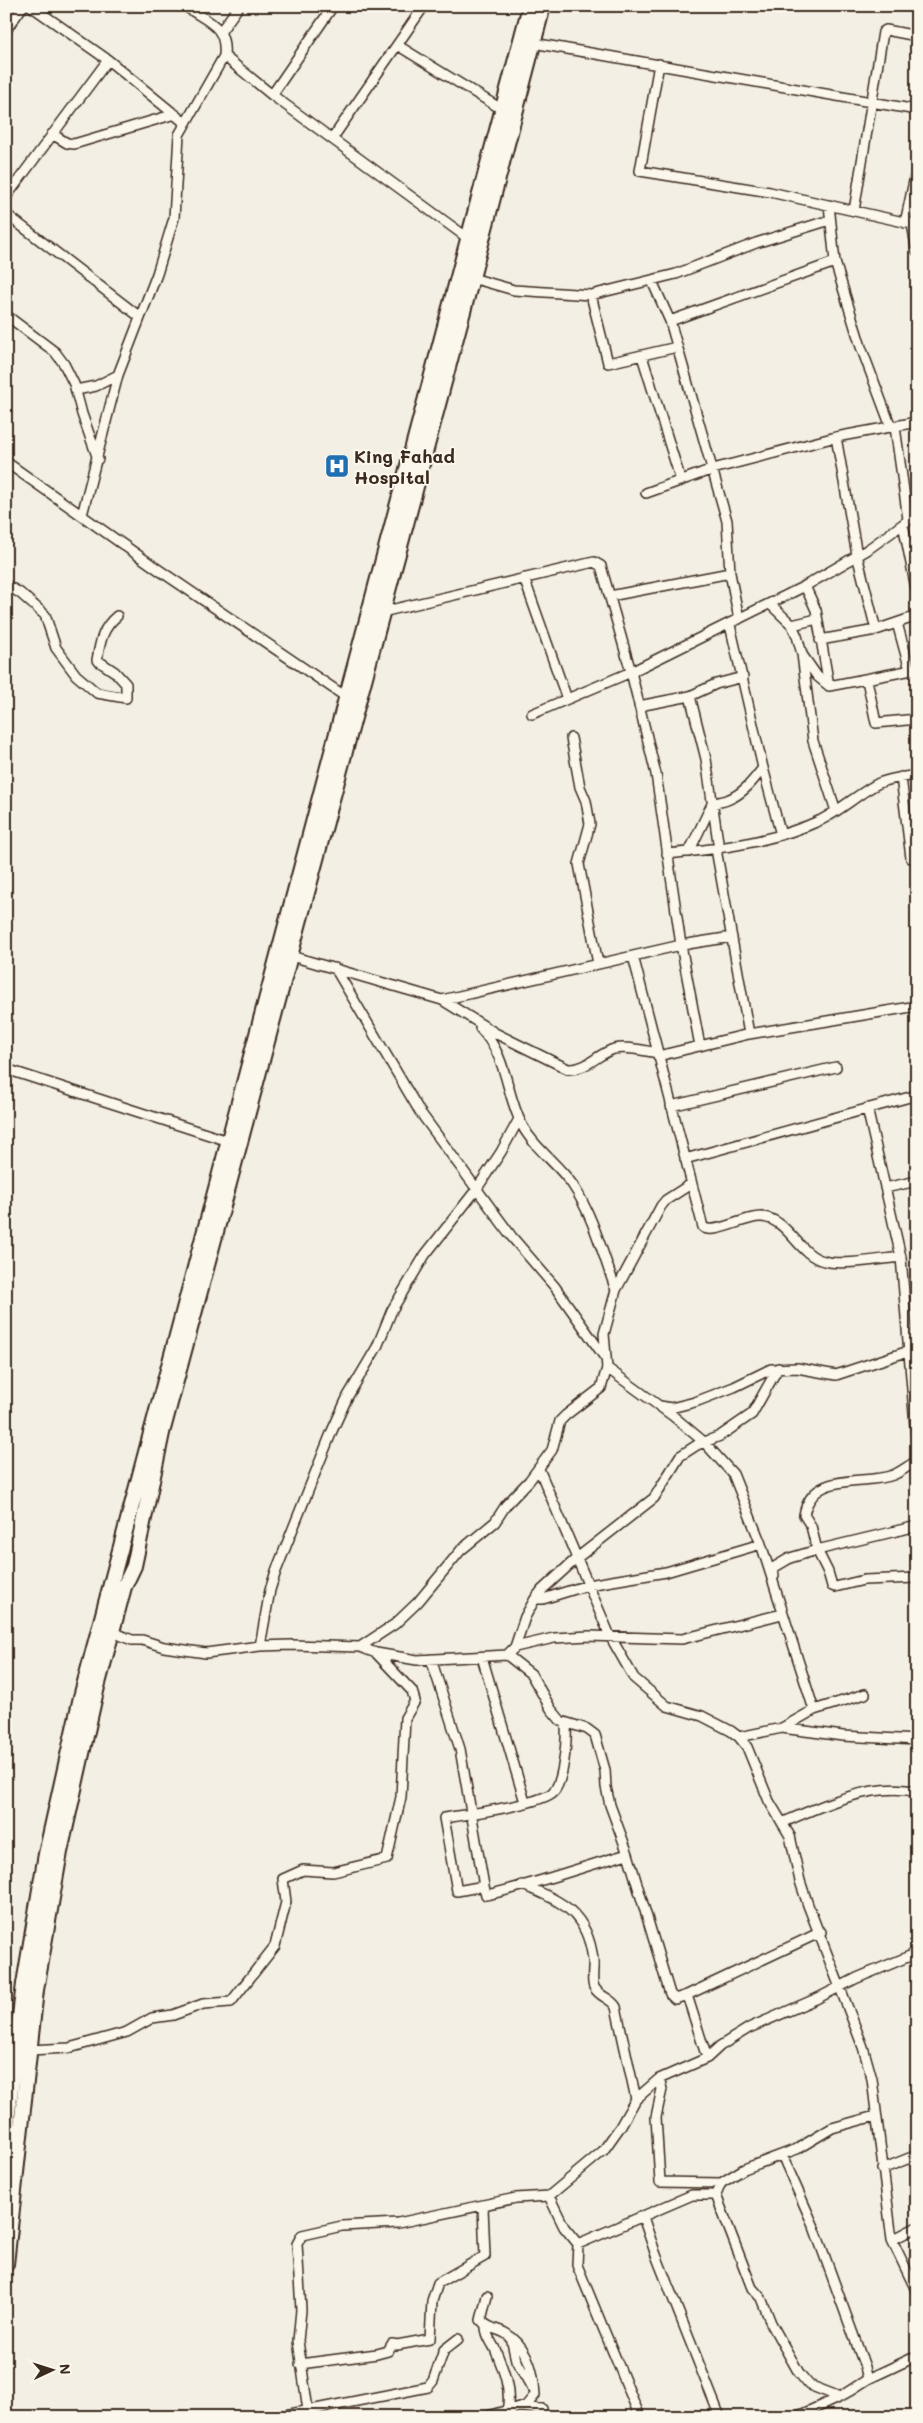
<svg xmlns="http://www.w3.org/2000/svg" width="923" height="2423" font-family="Mali,sans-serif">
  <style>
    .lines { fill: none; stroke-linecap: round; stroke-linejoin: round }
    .street-casing { stroke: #3b2a1e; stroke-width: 12 }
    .primary-casing { stroke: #3b2a1e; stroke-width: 18 }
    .street { stroke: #fbf7ec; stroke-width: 9 }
    .primary { stroke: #fbf7ec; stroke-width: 14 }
    .labels { text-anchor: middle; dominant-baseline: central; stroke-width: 4; stroke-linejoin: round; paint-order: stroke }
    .poi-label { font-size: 18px; font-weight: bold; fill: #3b2a1e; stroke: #fbf7ec; text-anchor: start }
  </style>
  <rect width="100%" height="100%" fill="#f3efe4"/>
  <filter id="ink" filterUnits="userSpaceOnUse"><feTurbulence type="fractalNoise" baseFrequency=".02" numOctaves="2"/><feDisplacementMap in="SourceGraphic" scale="10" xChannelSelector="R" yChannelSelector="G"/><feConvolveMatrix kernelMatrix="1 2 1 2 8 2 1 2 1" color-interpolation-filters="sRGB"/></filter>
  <g filter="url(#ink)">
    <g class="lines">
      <defs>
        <path id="street" d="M31 6 108 60 185 123
          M6 30 23 6
          M221 31 239 6
          M533 43 917 110
          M397 45 503 110
          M224 56 272 95 469 239
          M659 64 640 171 770 192 917 225
          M272 95 333 6
          M52 134 67 143 74 144 175 114
          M332 139 424 6
          M6 197 108 60
          M829 205 835 262 861 347 891 427
          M854 211 883 32 886 30 917 36
          M6 214 140 317
          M905 223 917 167
          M912 224 917 251
          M472 278 514 290 591 295 676 274 756 243 830 220
          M652 281 670 321 727 521 730 573 739 619
          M591 295 608 363 677 347
          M6 315 55 352 64 364 74 384 82 414 98 459
          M670 321 835 262
          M642 356 681 481
          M76 390 96 386 118 375
          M895 427 908 519
          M836 437 857 555 876 630
          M6 462 159 570 349 699
          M646 493 713 469 836 437 917 422
          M82 515 118 375 157 274 174 218 179 135 224 56C227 25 208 22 185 6
          M903 524 917 593
          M524 578 567 699
          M6 585 20 593 45 615 56 648 76 675 97 693 126 698V684L115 672 97 660C100 643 102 628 117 616
          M805 586 816 610 829 686
          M610 596 730 573
          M770 604 792 625 797 636 802 654 813 741 836 811
          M382 612 594 562 601 566 631 672 656 774 681 945 700 1046
          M897 623 910 670
          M730 625 763 768 781 835
          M792 625 817 619
          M820 640 876 630 917 616
          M803 656 817 676 829 686 917 669
          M867 680 876 723 917 719
          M690 696 706 759 719 849
          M639 706 690 696 716 684 743 677
          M532 714 631 672 805 586 867 550 917 514
          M571 738 580 787 586 801 590 824 579 864 598 964
          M901 777 911 858
          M716 849 749 1034
          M689 852 712 804C717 802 722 802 727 800 743 794 753 781 763 768
          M667 854C719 849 773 842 821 820 841 810 859 793 879 783 891 778 904 777 917 775
          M291 956 442 1000 497 1034 568 1069C587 1070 597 1054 614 1049 628 1046 645 1051 658 1053
          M633 956 703 1227C714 1236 747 1215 762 1217 789 1219 798 1255 824 1261 842 1266 881 1259 901 1257
          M335 968 420 1112 512 1237 555 1287 606 1359
          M442 1000 681 945 732 937
          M480 1028C508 1057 505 1092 522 1125 534 1148 557 1163 572 1184 593 1215 603 1255 616 1290
          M658 1056 749 1034 917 1006
          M6 1069 228 1141
          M671 1106 836 1067
          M867 1108 901 1257 917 1449
          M685 1159 917 1095
          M885 1188 917 1181
          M607 1368 673 1416 704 1442 733 1474 761 1544 814 1710
          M660 1406 671 1408 695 1402 734 1387 771 1369 797 1368 836 1375 909 1351
          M917 1461C909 1465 901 1472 893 1475 864 1486 812 1470 804 1515L811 1526 817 1550 917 1526
          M539 1469 610 1636 634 1678 667 1706 702 1716 731 1731 739 1737 747 1747 769 1801 790 1836 800 1881 808 1905 863 2047 872 2079 892 2240 917 2292
          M774 1576 773 1568 790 1558 817 1550 828 1572 832 1586 835 1587 864 1580 917 1578
          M535 1599H543L588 1585 666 1572 761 1544
          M112 1632 132 1640H142L164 1647 206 1653 260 1646 291 1645 360 1647 376 1653 417 1660 507 1655 531 1674 551 1709 561 1721 587 1729 595 1735 605 1770 606 1787 610 1805 628 1854 670 1994 675 1999 687 1995
          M260 1646 270 1590 276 1571 332 1431 348 1396 377 1347 392 1310 425 1255 476 1190 501 1152 519 1119
          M360 1647 395 1624 418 1602 461 1550 495 1522 506 1505 529 1481 552 1450 560 1421 566 1415 601 1388 607 1368 604 1334 616 1290 661 1206 666 1200 691 1184
          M515 1647 554 1638 589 1636 682 1639 782 1614
          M507 1655 515 1647 525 1617 535 1599 542 1590 577 1558 654 1498 680 1456 697 1445 720 1436 752 1414 778 1368
          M482 1657 525 1802
          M431 1659 460 1749 484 1886
          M566 1724C567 1739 564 1782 553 1792 542 1804 463 1815 444 1818L457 1891 484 1886 486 1895C534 1885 581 1867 628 1854
          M782 1728 843 1736 917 1740
          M739 1737 782 1728 814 1710 865 1694
          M782 1823C820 1806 874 1781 917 1792
          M522 1885C562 1900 588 1914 593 1960 594 1968 591 1980 594 1987 599 1997 611 1998 616 2007L636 2099
          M29 2050 69 2048 127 2032 152 2018 173 2015 203 2004 231 2002 275 1946 286 1902 283 1879 303 1870 333 1872 387 1859 401 1797 405 1718 415 1701 412 1691 376 1653
          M707 2058 687 1995 821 1932
          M659 2079 662 2089 656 2117 660 2182 721 2183 744 2169 797 2149 832 2128 875 2116
          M782 2155 814 2227 865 2367 868 2379
          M882 2169 917 2155
          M721 2183 716 2195 752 2288 761 2298 771 2323 799 2373 809 2385 840 2397
          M549 2196 564 2227 578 2244 692 2195H716
          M643 2217 656 2255 720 2417
          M892 2240 917 2227
          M578 2244 577 2265 640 2417
          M487 2296 481 2320C488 2329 496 2328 505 2333 528 2346 534 2371 535 2395L525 2407
          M486 2327C486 2336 491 2341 495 2349 503 2368 512 2391 507 2410
          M511 2338 516 2360 532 2388
          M300 2364 377 2354 388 2351 392 2344 397 2345 430 2339 432 2301 438 2283 485 2256 483 2207
          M308 2410 298 2341 301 2310 297 2244 302 2235 342 2226 398 2223 516 2198 549 2196 603 2151 620 2127 636 2099 659 2079 707 2058 720 2046 749 2028 818 1998 857 1978 917 1953
          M275 2417 428 2387 433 2381 444 2350 458 2339
          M484 2417 519 2407 542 2409 545 2417
          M796 2417 840 2397 868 2379 917 2356"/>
        <path id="primary" d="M6 2128 24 1984 46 1854 81 1697 530 6
          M6 2264 36 1990 60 1852 96 1691 124 1587 134 1566 162 1433 472 278 543 6"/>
      </defs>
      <use href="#street" class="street-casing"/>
      <use href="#primary" class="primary-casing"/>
      <use href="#street" class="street"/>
      <use href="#primary" class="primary"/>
    </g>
  </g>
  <defs>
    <symbol id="hospital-square" viewBox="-11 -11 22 22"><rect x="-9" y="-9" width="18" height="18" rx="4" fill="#1f6fb2" stroke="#fbf7ec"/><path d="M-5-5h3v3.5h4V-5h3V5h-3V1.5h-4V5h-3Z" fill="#fff"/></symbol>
  </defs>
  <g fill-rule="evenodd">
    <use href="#hospital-square" x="323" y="452" width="28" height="28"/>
  </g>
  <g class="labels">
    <g class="poi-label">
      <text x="354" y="456">King Fahad<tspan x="354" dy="21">Hospital</tspan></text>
    </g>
  </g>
  <rect width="923" height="2423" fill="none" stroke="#fbf7ec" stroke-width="25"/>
  <rect x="12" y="12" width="898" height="2398" fill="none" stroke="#3b2a1e" stroke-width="2" filter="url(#ink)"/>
  <g transform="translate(52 2370) rotate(86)" stroke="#fbf7ec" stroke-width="4" paint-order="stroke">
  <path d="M0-4L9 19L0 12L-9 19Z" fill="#3b2a1e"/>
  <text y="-8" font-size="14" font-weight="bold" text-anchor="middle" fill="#3b2a1e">N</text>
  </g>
</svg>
